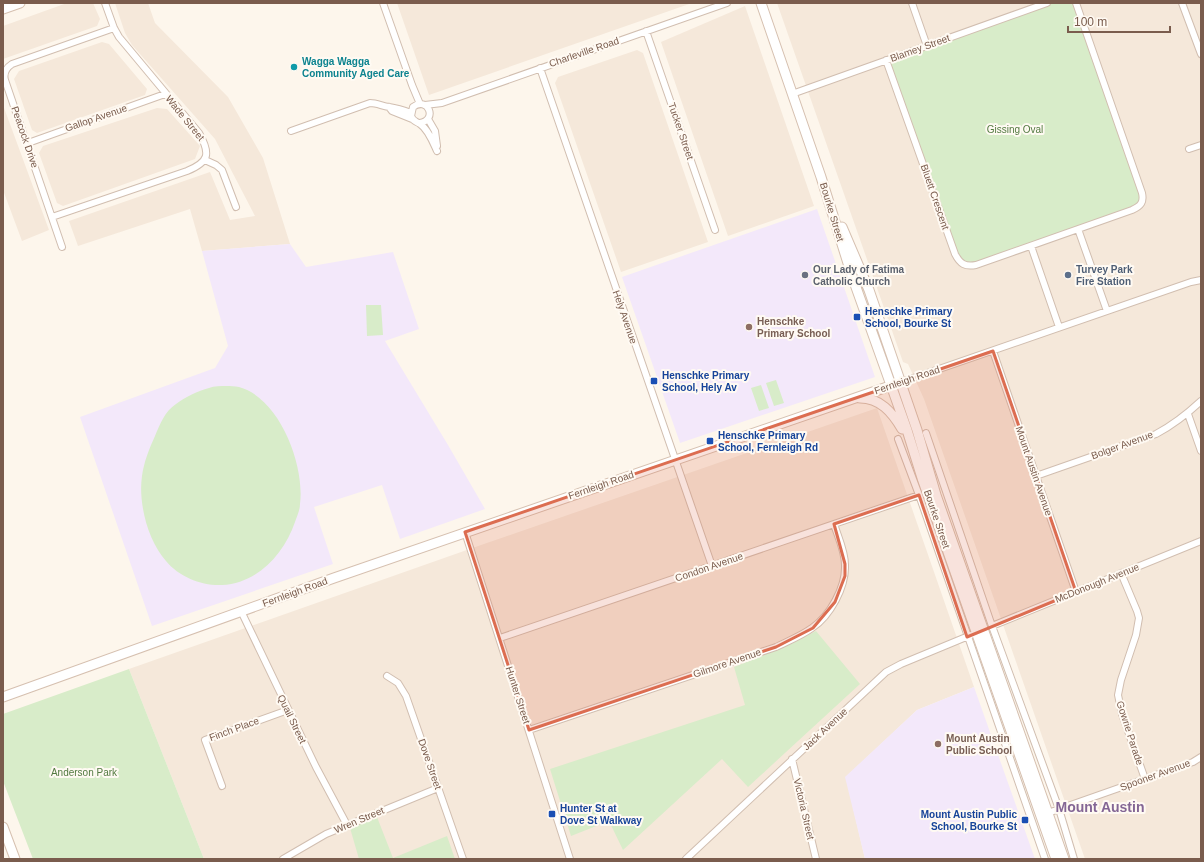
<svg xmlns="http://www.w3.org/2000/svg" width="1204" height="862" font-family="Arial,sans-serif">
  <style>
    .residential { fill: #f5e8da }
    .education { fill: #f3e8fa }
    .green { fill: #d8ecc9 }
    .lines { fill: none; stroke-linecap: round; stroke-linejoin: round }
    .street-casing { stroke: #d1beb0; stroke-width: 8 }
    .secondary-casing { stroke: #d6c0b0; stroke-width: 11 }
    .street { stroke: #fff; stroke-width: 6 }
    .secondary { stroke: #fff; stroke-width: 9 }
    .marked { fill: #dc6d51; fill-opacity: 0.2; stroke: #dc6d51; stroke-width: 3; stroke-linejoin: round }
    .culture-dot { fill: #0f9aa8; stroke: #fffaf3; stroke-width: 1.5 }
    .worship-dot { fill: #6b7280; stroke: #fffaf3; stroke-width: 1.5 }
    .service-dot { fill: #5c6f8a; stroke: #fffaf3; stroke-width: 1.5 }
    .transit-dot { fill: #1a4fb4; stroke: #fffaf3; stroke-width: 1.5 }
    .education-dot { fill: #8d6e63; stroke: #fffaf3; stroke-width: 1.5 }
    .labels { text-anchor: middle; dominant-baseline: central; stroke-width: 4; stroke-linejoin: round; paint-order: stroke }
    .street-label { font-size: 10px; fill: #7a5c4d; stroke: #fffaf3 }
    .culture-label { font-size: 10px; font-weight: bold; fill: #0d838f; stroke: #fffaf3; text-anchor: start }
    .park-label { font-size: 10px; fill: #537a41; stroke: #fffaf3 }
    .worship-label { font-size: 10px; font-weight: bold; fill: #5b616d; stroke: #fffaf3; text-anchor: start }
    .service-label { font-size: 10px; font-weight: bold; fill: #4e5e75; stroke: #fffaf3; text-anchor: start }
    .transit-label { font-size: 10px; font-weight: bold; fill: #164399; stroke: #fffaf3; text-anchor: start }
    .education-label { font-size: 10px; font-weight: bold; fill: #785e54; stroke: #fffaf3; text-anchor: start }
    .district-label { font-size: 14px; font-weight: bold; fill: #846695; stroke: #fffaf3 }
  </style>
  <rect width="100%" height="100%" fill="#fdf6ec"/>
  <path class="residential" d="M67 3H93L100 19 97 26 3 59V26Z
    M115 3H148L155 23 228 97 263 158 290 244 202 251 190 209 78 246 69 221 210 172 230 220 255 216 215 139 132 45 125 33Z
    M397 3H692L429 95Z
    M777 3H1201V859H1085L924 399 908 364 903 362Z
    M745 6 814 206 728 236 661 42Z
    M102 42 109 44 147 89 145 95 37 133 32 130 14 79 19 71Z
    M637 50 643 53 708 242 621 272 555 83 558 77Z
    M3 105 49 230 22 241 3 190Z
    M157 108 167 109 200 146 195 159 63 206 57 203 39 153 43 146Z
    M877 408 974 687 917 710 846 777 865 859H204L129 669 481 545Z"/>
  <path class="education" d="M817 209 875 377 680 443 622 277Z
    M290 244 306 267 393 252 419 329 385 341 448 445 485 509 400 539 382 485 314 507 333 564 152 626 80 417 215 368 228 346 202 251Z
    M974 687 1035 859H865L845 777 917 710Z"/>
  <path class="green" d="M1047 3H1076L1142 193 1141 204 976 265 958 261 886 60Z
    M366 305H381L383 335 367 336Z
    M776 380 784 403 774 406 766 383Z
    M761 385 769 408 759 411 751 388Z
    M227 386C230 386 235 386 239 387 280 398 305 466 300 504 300 510 297 516 295 522 284 554 258 583 222 585 202 586 179 577 166 561 148 541 138 503 142 476 144 462 149 449 155 436 160 424 165 411 176 404 185 397 198 391 209 388 214 386 221 386 227 386Z
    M816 631 860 684 748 787 722 759 623 850 609 821 571 836 550 769 745 705 734 667 789 645Z
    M129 669 204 859H33L3 781V714Z
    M377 817 393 858 447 836 455 859H359L350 828Z"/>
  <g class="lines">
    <defs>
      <path id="street" d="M383 3 412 85 420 104
        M912 3 927 46
        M1182 3 1201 54
        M646 31 715 230
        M886 60 955 254C960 264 965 267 976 265L1132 210C1141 206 1144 202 1142 193L1076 3
        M540 68 712 566
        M792 94 1047 3
        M425 105 442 103 727 3
        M389 107 392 111 412 119
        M428 119 435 131 437 146
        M420 123C438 120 428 96 413 107L411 116C413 122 416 121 420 124 428 129 433 142 437 151
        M291 131 370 103C377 103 382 106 389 107 396 108 403 110 411 113
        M28 143 165 94
        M1189 149 1201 145
        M205 160 216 165 222 170 236 207
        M52 217 187 171C209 162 211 154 199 133L119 37 114 28 105 3
        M1078 229 1107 311
        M1031 246 1059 327
        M62 247 5 80C3 73 6 68 12 64L114 28
        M993 351 1076 592
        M890 386 1191 282 1201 280
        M1188 414 1201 451
        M926 433 992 626 1059 809 1074 859
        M898 439 919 495 1045 859
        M1036 476 1156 434C1173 425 1187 414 1201 401
        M465 532 570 859
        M1121 573 1137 611 1139 618 1136 635 1121 680 1118 695 1122 714 1145 779
        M241 611 316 767 347 825
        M992 626 1201 541
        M500 638 919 495
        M387 676 398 683 406 696 463 859
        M529 730 776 647C788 641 801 636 812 628 830 616 846 587 845 565 845 551 838 537 834 524
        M792 759 816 859
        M222 786 205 740 288 710
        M1045 814 1193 762 1201 757
        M283 859 326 834 438 788
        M686 859 886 672 901 664 971 635"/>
      <path id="secondary" d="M761 3 821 177 852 276 907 430 922 478 1056 859
        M3 9 20 3
        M842 227 869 290 917 430 936 495 1064 859
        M860 398C880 398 892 412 902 429
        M3 697 334 578 890 386
        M3 827 15 859"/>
    </defs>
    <use href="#street" class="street-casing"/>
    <use href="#secondary" class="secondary-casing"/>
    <use href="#street" class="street"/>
    <use href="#secondary" class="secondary"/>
  </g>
  <path class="marked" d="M993 351 1076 592 967 637 919 495 834 524 845 564V576L835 602 813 628 776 647 529 730 465 532Z"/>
  <circle class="culture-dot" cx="294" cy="67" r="4"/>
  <circle class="worship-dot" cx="805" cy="275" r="4"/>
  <circle class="service-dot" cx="1068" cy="275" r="4"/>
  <g class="transit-dot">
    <rect x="853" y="313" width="8" height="8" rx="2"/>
    <rect x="650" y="377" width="8" height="8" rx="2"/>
    <rect x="706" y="437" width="8" height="8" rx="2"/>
    <rect x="548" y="810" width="8" height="8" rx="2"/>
    <rect x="1021" y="816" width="8" height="8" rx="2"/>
  </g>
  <g class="education-dot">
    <circle cx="749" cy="327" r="4"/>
    <circle cx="938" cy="744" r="4"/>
  </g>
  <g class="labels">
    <g class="street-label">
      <text transform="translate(920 48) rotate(-20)">Blamey Street</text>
      <text transform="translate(584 52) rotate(-19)">Charleville Road</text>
      <text transform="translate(96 118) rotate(-19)">Gallop Avenue</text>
      <text transform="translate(185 118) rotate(51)">Wade Street</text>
      <text transform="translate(681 131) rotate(71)">Tucker Street</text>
      <text transform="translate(25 137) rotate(71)">Peacock Drive</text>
      <text transform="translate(935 197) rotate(71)">Bluett Crescent</text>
      <text transform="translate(832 212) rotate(73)">Bourke Street</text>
      <text transform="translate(625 317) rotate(71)">Hely Avenue</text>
      <text transform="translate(907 380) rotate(-19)">Fernleigh Road</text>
      <text transform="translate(1122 445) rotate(-20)">Bolger Avenue</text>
      <text transform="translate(1034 471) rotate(71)">Mount Austin Avenue</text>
      <text transform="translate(601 485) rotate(-19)">Fernleigh Road</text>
      <text transform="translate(937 519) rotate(71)">Bourke Street</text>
      <text transform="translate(709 567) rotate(-19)">Condon Avenue</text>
      <text transform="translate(1097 583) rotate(-22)">McDonough Avenue</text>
      <text transform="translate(295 592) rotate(-20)">Fernleigh Road</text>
      <text transform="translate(727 663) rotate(-19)">Gilmore Avenue</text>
      <text transform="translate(518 695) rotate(72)">Hunter Street</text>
      <text transform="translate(292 719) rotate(64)">Quail Street</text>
      <text transform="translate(234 729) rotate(-20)">Finch Place</text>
      <text transform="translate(825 729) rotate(-43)">Jack Avenue</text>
      <text transform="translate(1130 733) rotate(72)">Gowrie Parade</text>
      <text transform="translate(430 764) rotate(71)">Dove Street</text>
      <text transform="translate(1155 775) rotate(-20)">Spooner Avenue</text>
      <text transform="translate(804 809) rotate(77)">Victoria Street</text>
      <text transform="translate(359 820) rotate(-23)">Wren Street</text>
    </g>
    <g class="culture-label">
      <text x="302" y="61">Wagga Wagga<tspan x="302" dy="12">Community Aged Care</tspan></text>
    </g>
    <g class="park-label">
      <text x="1015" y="129">Gissing Oval</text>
      <text x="84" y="772">Anderson Park</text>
    </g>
    <g class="worship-label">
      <text x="813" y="269">Our Lady of Fatima<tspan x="813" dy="12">Catholic Church</tspan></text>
    </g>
    <g class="service-label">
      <text x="1076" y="269">Turvey Park<tspan x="1076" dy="12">Fire Station</tspan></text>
    </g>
    <g class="transit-label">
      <text x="865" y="311">Henschke Primary<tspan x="865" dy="12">School, Bourke St</tspan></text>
      <text x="662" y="375">Henschke Primary<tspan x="662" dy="12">School, Hely Av</tspan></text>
      <text x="718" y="435">Henschke Primary<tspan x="718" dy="12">School, Fernleigh Rd</tspan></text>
      <text x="560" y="808">Hunter St at<tspan x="560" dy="12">Dove St Walkway</tspan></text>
      <text x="1017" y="814" text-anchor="end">Mount Austin Public<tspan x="1017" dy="12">School, Bourke St</tspan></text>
    </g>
    <g class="education-label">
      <text x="757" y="321">Henschke<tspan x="757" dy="12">Primary School</tspan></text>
      <text x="946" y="738">Mount Austin<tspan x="946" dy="12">Public School</tspan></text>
    </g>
    <g class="district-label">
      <text x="1100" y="807">Mount Austin</text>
    </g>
  </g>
  <rect width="1204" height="862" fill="none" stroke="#7a5c4d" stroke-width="8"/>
  <path d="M1068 26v6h102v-6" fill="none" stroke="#7a5c4d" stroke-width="2"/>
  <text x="1074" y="26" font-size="12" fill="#7a5c4d" stroke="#fffaf3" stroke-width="3" paint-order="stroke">100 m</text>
</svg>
